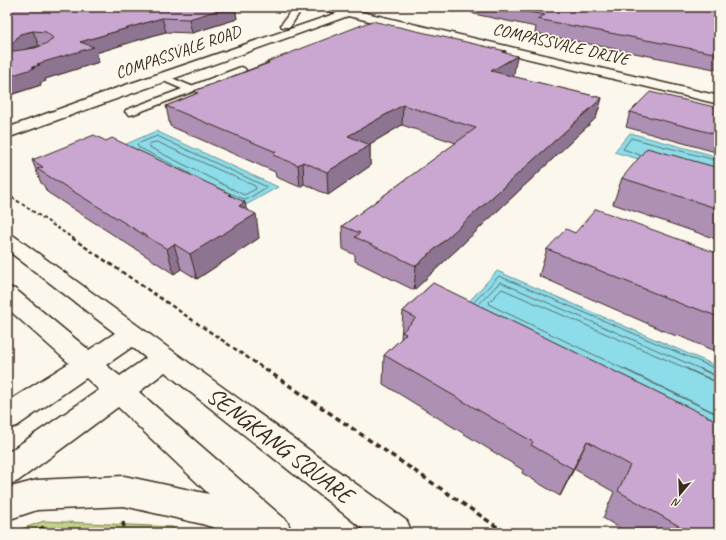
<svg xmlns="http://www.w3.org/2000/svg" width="726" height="540" font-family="Caveat,sans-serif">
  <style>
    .green { fill: #c1d186; stroke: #7e7e52 }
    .water { fill: #8cdce9; stroke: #6c9598 }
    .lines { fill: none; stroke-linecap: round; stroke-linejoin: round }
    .shore-far1 { stroke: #5b716f; stroke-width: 1 }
    .shore { stroke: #5b716f; stroke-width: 1.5 }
    .lane-casing { stroke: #3b2a1e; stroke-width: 3 }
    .street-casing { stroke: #3b2a1e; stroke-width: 3 }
    .secondary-casing { stroke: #3b2a1e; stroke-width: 3 }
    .path-far3 { stroke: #3b2a1e; stroke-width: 1; stroke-dasharray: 2 1.5; stroke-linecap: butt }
    .path-far2 { stroke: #3b2a1e; stroke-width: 2; stroke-dasharray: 3.5 2.5; stroke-linecap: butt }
    .path-far1 { stroke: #3b2a1e; stroke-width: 2.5; stroke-dasharray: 4.5 3; stroke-linecap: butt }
    .path { stroke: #3b2a1e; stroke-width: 3.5; stroke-dasharray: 5.5 4; stroke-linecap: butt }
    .lane { fill: #fbf7ec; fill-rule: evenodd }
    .street { fill: #fbf7ec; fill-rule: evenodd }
    .secondary { fill: #fbf7ec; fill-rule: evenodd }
    .wall { fill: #ad90b3; stroke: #3b2a1e; fill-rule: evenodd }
    .shaded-wall { fill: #8d7592; stroke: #3b2a1e }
    .building { fill: #c9a7d0; stroke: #3b2a1e }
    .labels { text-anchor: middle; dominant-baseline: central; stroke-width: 3.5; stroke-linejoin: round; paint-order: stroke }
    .far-street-label { font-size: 17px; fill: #3b2a1e; stroke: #fbf7ec }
    .near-street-label { font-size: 24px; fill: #3b2a1e; stroke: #fbf7ec }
  </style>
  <rect width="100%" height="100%" fill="#fbf7ec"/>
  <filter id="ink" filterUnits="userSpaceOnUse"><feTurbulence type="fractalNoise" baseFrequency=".025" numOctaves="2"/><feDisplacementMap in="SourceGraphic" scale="8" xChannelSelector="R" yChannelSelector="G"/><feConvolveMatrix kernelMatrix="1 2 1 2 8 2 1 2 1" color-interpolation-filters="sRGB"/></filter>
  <g filter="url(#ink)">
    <path class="green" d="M44 521 173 527 179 533H10Z"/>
    <path class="water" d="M156 131 278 187 246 205 124 145Z
      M630 133 719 157V182L614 152Z
      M497 271 719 367V432L463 308Z"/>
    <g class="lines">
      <path class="shore-far1" d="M157 142 255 186 256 189 244 195 149 147V144Z
        M640 155 623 149 631 138 719 161
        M191 174 138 147 137 144 157 136 267 187 246 200 232 194
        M474 302 499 276 719 370
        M479 304 500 282 703 370
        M626 370 490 305 489 302 502 289 690 370"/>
      <path class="shore" d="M624 369 719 415
        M687 369 712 380 719 381
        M701 369 714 375H719
        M717 369 719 370"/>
      <defs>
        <path id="lane" d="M241 67 244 68 246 70 244 72 134 114 130 115 125 112 126 110 182 89 159 79 157 77 159 75H165L191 86Z"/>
        <path id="street" d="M7 234 14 236 407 521 412 533H368L165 372 139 392 287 521 292 533H231L202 524 124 506 37 510 7 520V488L37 480 124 476 209 494 118 407 18 481 7 485V453L99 390 86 378 17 426 7 429V402L69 363 7 308V287L15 289 89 350 115 333 7 250ZM132 347 146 358 120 376 106 365Z"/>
        <path id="secondary" d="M290 7H300L298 15 290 27H282L281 25 288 15Z
          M319 7 349 9 719 96V104L348 16 7 138V128L114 89 337 13 321 9Z"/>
      </defs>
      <use href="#lane" class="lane-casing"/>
      <use href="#street" class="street-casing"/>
      <use href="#secondary" class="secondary-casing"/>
      <path class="path-far3" d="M176 46 182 48"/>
      <path class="path-far2" d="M7 194 74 239"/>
      <path class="path-far1" d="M72 238 266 370"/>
      <path class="path" d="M265 369 506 533
        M123 522 125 533
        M31 533 44 527"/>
      <use href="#lane" class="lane"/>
      <use href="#street" class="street"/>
      <use href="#secondary" class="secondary"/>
    </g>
    <path class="wall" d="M7 7H235L237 19 192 33 166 32 158 34 96 53 99 62 45 79 46 81 40 83 41 85 7 96ZM39 46H41L35 48 25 49H26Z
      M446 7H719V70L535 33 536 27 474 14 470 11 452 12Z
      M505 53 514 74 510 76 602 98 596 118 414 290 355 261V255L343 249 342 226 456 143 402 125 370 144V166L328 195 304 184 300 187 276 177 275 172 170 126 166 106 195 94 194 91 267 63V62Z
      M719 108V153L626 127 630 112Z
      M106 141 232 196 247 210 259 238 197 279 181 269 174 274 47 192 43 184 41 183 32 160Z
      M719 168V240L613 204 622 178Z
      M575 233 719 254V353L677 335 676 336 539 276 547 249Z
      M433 283 719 533H628L603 518 614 492 574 469 560 496 522 473 523 470 383 384 384 355 401 339 403 311Z"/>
    <path class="shaded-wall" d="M154 7H180L159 16Z
      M216 7H235L237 19 192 33 189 19Z
      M162 18 166 32 158 34 96 53 99 62 45 79 46 81 40 83 41 85 7 96V77L32 67 37 64 80 42 155 20Z
      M33 31 39 46 26 49 19 58 7 60V44L20 34Z
      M506 51 504 64 517 56 514 74 488 89 491 71 502 52Z
      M602 98 596 118 414 290 416 266Z
      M403 105 402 125 348 157V136Z
      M370 145V166L328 195 327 172Z
      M303 162 304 184 300 187 298 165Z
      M245 202 248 219 256 214 259 238 197 279 190 254 239 206Z
      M174 244 181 269 174 274 167 249Z
      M587 441 574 469 560 496 573 469Z"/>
    <path class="building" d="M7 7H156L159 9 170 7H229L189 19 162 18 155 20 80 42 94 47 37 64 40 65 32 67 35 68 7 77V52L35 48 48 43 53 38 46 32 33 31 20 34 13 43 7 44Z
      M503 7H719V54L537 19 545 15Z
      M372 21 506 51 502 52 517 56 491 71 602 98 416 266 355 237 360 233 342 226 476 128 403 105 348 136 370 145 327 172 303 162 298 165 273 155 276 152 166 106 198 93 194 91 269 63 267 62Z
      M650 92 719 108V135L630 112Z
      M94 135 106 141 112 138 231 194 229 195 245 202 239 206 256 214 190 254 174 244 167 249 37 169 43 167 32 160Z
      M647 148 719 168V209L622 178Z
      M596 209 719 254V317L692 307 691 308 547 249 566 229 575 233Z
      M433 283 719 422V533H691L618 491 630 465 587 441 573 469 531 445 533 442 384 355 406 334 402 332 416 318 403 311Z"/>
  </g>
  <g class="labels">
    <g class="far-street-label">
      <text transform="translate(561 44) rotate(13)">COMPASSVALE DRIVE</text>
      <text transform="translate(178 52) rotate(-19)">COMPASSVALE ROAD</text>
    </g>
    <g class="near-street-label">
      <text transform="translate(280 445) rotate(37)">SENGKANG SQUARE</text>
    </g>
  </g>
  <rect width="726" height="540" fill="none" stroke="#fbf7ec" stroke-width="24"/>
  <rect x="12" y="12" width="702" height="516" fill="none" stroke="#3b2a1e" stroke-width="1.5" filter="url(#ink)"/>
  <g transform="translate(680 494) rotate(199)" stroke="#fbf7ec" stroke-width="3" paint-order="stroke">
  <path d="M0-3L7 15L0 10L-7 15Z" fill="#3b2a1e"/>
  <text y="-6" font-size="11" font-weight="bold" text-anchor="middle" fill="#3b2a1e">N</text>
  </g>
</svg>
